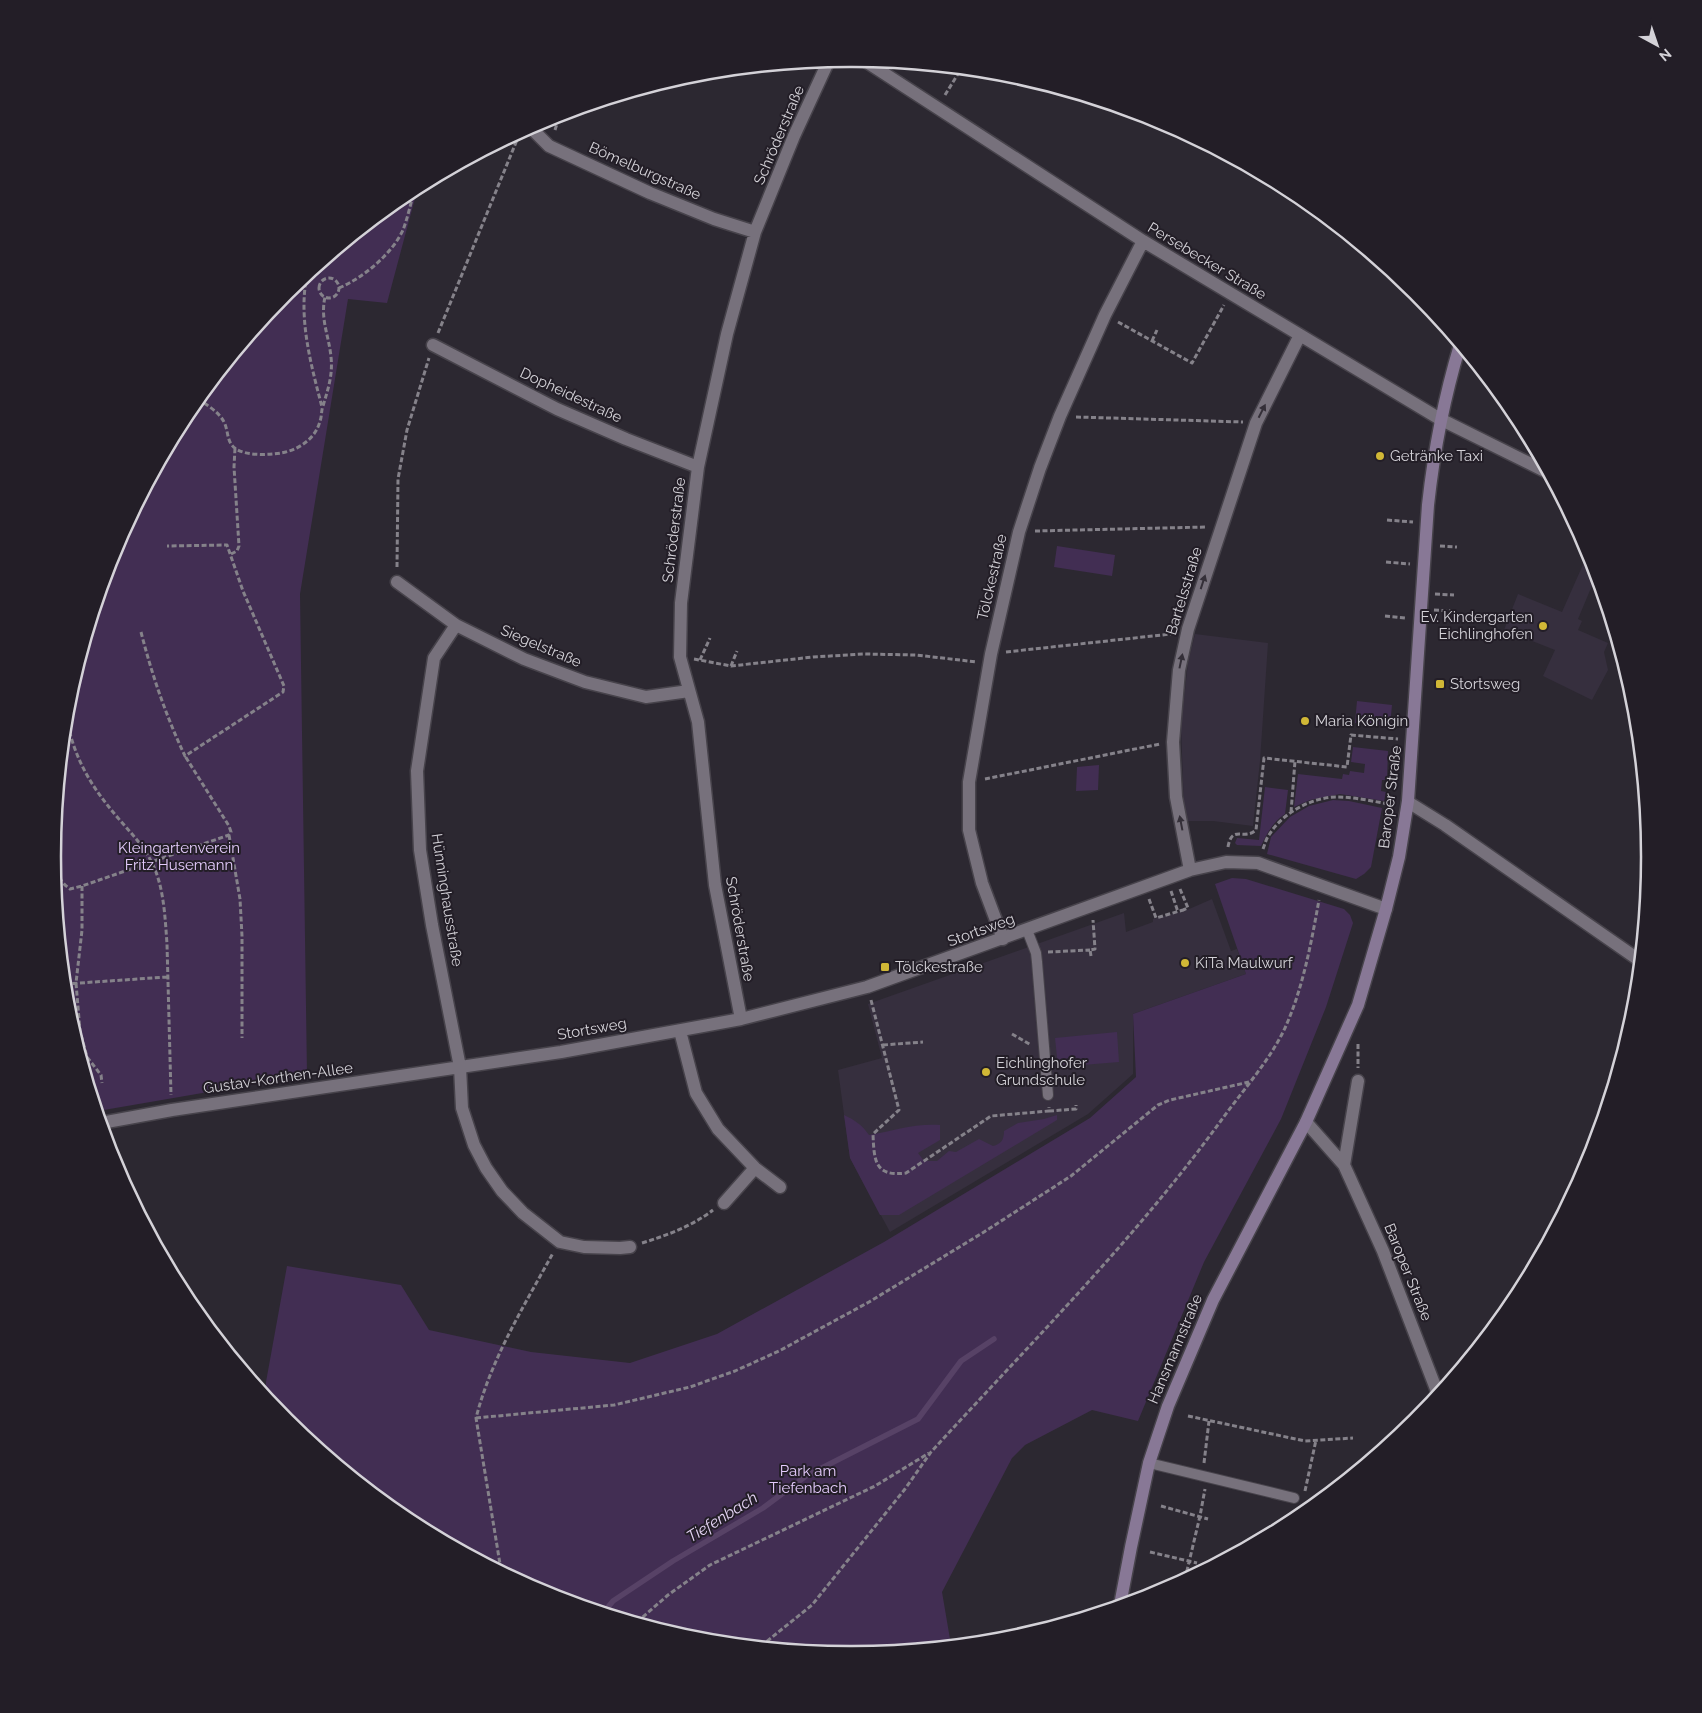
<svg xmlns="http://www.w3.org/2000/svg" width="1702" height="1713" font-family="Raleway,sans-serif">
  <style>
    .built { fill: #362f3e }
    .green { fill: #422e53 }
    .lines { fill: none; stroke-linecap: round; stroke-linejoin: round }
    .stream { stroke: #574266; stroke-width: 5.5 }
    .lane-casing { stroke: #47434b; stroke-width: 12 }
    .street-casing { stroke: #47434b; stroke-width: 15 }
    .secondary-casing { stroke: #47434b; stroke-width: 15 }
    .path { stroke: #85828a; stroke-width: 3; stroke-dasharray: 5 2.5; stroke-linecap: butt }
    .lane { stroke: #77717c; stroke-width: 10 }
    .street { stroke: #77717c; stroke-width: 12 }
    .secondary { stroke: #887896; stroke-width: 12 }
    .oneway { fill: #342f38 }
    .poi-dot { fill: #d0b736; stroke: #231e27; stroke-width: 2 }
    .labels { text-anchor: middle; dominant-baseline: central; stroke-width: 4; stroke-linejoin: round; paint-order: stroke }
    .street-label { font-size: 15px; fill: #d4d2d8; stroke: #231e27 }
    .poi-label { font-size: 15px; fill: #d4d2d8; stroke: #231e27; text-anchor: start }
    .park-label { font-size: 15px; fill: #e4cbfc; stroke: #231e27 }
    .water-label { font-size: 16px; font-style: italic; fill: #e4d3f4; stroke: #231e27 }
    .rim { fill: none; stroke: #d4d2d8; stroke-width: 2.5 }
  </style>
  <rect width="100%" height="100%" fill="#2c2831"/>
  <path class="built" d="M1589 551 1596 576 1578 619 1582 621 1578 630 1608 643 1604 652 1608 670 1592 700 1543 676 1555 650 1504 630 1518 594 1562 612Z
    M1195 634 1268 643 1260 761 1253 826 1213 821H1186L1184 811 1181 725 1188 663Z
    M1212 899 1231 951 1237 949 1246 974 1133 1014V1074L1088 1114 890 1232 850 1158 838 1070 882 1058 868 1004 1124 913 1126 932 1153 922V919L1187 910Z"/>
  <path class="green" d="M418 187 387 303 348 299 300 594 307 1075 98 1111 68 1012 53 856 68 700 113 551 187 413 287 292 408 192Z
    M1057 546 1115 555 1112 576 1054 567Z
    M1357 701 1392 705 1390 726 1355 723Z
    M1353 747 1388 751 1387 780H1382L1381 791 1386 792 1384 801 1340 794 1310 800 1294 807 1298 774 1342 779 1343 774 1349 775 1350 771 1364 773 1365 764 1351 762Z
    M1099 765 1098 790 1076 791 1077 767Z
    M1265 787 1288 790 1285 814C1273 822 1267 833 1261 846L1237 845 1235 843 1237 838 1259 840Z
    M1333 800 1349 801 1382 808 1371 867 1364 874 1356 879 1267 854 1271 837 1290 817 1309 806Z
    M1232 878 1246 879 1344 909 1350 915 1353 923 1326 1007 1281 1119 1204 1262 1138 1421 1092 1410 1025 1445 1012 1458 942 1592 951 1645 851 1655 695 1640 545 1594 407 1520 286 1421 266 1396V1382L287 1266 401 1285 429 1330 531 1352 630 1363 717 1334 884 1242 1090 1118 1136 1077 1133 1014 1246 974 1215 884Z
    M1117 1032 1119 1062 1058 1067 1055 1038Z
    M844 1115C855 1120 862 1125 869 1135 893 1131 915 1123 940 1125V1140L918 1153 924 1161H937L949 1151 956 1152 979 1139 993 1146C1001 1144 1004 1140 1004 1131L1018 1123 1044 1119 1057 1115V1120L899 1215H880L850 1158Z"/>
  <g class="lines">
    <path class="stream" d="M604 1612 613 1601 673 1561 763 1508 806 1476 918 1419 961 1361 994 1339"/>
    <defs>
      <path id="lane" d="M1027 930 1036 953 1037 962 1048 1095
        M1149 1463 1294 1498"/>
      <path id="street" d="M862 59 1143 241 1440 419 1547 472
        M530 127 549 146 650 193 714 219 755 232
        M433 345 557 409 626 439 698 467
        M397 582 456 625 524 659 585 682 646 697 689 691
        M456 625 434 658 417 771 420 850 432 925 460 1067 462 1108 474 1145 486 1168 502 1191 523 1213 560 1242 584 1247 620 1248 630 1247
        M1408 802 1445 825 1639 960
        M1190 870 1176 797 1173 742 1179 670 1188 629 1256 423 1300 335
        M1003 939 982 883 969 830V782L991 654 1019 532 1040 468 1060 416 1105 315 1143 241
        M741 1019 715 885 698 722 680 657 681 603 698 467 727 334 755 232 794 136 829 60
        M680 1031 696 1093 718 1129 755 1168 780 1187
        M1306 1122 1344 1165 1383 1251 1438 1394
        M101 1123 172 1110 561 1052 741 1019 867 987 1190 870 1226 862 1258 863 1386 909
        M1344 1165 1358 1081
        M724 1203 755 1168"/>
      <path id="secondary" d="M1120 1605 1131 1547 1149 1463 1168 1406 1213 1300 1306 1122 1358 1005 1386 909 1399 857 1408 801 1428 505C1434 450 1444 398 1460 345"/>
    </defs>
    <use href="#lane" class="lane-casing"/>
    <use href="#street" class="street-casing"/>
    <use href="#secondary" class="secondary-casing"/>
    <path class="path" d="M945 95 961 69
      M555 130 560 114
      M307 275C298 318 311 365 322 407
      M319 288a10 10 0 1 1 20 0a10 10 0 1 1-20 0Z
      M339 288C363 278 392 254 403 230 408 217 411 202 415 188
      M1118 322 1192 363 1224 305
      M438 333 519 135
      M1152 341 1157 330
      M198 399C207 405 219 412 224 422 229 432 226 442 236 449 247 456 269 455 281 453 299 450 316 438 320 421 322 416 321 411 323 406 328 389 333 375 331 357 329 336 320 319 325 297
      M1076 417 1243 422
      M1387 520 1413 522
      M1035 531 1206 527
      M1440 546 1457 547
      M231 554 237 551 239 546 234 467 235 448
      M1386 562 1410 564
      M397 567 398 479 407 430 429 358
      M1435 594 1454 595
      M1434 610 1453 611
      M1385 616 1406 618
      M141 632C152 675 166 716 185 756L283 692 284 686 243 591 227 545 167 546
      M1006 652 1171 634
      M694 659 731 666 813 657 864 654 916 655 977 662
      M700 660 710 638
      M731 666 737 651
      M66 717C75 760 90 785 118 818 130 832 143 845 151 861 164 885 165 917 167 944L171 1095
      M985 779 1160 744
      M1291 812 1295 761
      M229 835 240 899 242 936V1038
      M1228 847C1232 824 1244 841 1256 830L1264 758 1347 767 1351 735 1398 739
      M1263 849C1265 844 1266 839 1269 835 1282 813 1312 797 1337 797 1356 797 1376 802 1394 805
      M54 872 65 885 70 889 82 886 229 835 231 832 229 826 185 756
      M82 886V930L76 983 80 1031 87 1057 101 1075 102 1083
      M1180 889 1188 908 1183 910
      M1171 891 1178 912
      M1149 899 1156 918 1183 910 1184 911
      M1048 952 1090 950
      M1091 956 1090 950 1095 949 1093 920
      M65 984 167 977
      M871 1000 899 1110 873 1134C874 1161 875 1177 906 1173L991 1116 1049 1111V1107
      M1012 1034 1031 1045
      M1358 1044V1068
      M883 1045 923 1042
      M1049 1111 1076 1109V1105
      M642 1243C668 1235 692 1226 713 1210
      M1188 1416 1305 1441 1353 1438
      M476 1418 614 1405 690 1387 735 1371 779 1351 869 1302 984 1232 1071 1176 1158 1105 1170 1100 1249 1082
      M1204 1463 1209 1421
      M1305 1491 1316 1440
      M1161 1506 1208 1519
      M1150 1552 1197 1563
      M501 1570 476 1418C491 1359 524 1306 553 1253
      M1185 1579 1200 1516 1205 1489
      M637 1622 668 1595 710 1565 875 1486 929 1453
      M761 1646 812 1605 905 1489 931 1452C1029 1345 1134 1240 1220 1122 1242 1091 1269 1062 1285 1028 1303 988 1311 944 1319 900"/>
    <use href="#lane" class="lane"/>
    <use href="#street" class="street"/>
    <use href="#secondary" class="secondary"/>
  </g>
  <defs><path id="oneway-solid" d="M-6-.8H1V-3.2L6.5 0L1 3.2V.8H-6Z" transform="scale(1.25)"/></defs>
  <g class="oneway">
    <use href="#oneway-solid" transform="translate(1262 411) rotate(-63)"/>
    <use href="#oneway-solid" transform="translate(1203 582) rotate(-72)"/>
    <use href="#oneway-solid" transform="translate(1181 661) rotate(-78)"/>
    <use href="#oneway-solid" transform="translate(1181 823) rotate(-101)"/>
  </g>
  <g class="poi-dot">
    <circle cx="1380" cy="456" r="5"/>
    <circle cx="1543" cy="626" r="5"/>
    <rect x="1435" y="679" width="10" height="10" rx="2.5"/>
    <circle cx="1305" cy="721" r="5"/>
    <circle cx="1185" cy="963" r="5"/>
    <rect x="880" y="962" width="10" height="10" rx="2.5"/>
    <circle cx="986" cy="1072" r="5"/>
  </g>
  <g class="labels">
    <g class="street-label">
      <text transform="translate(779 135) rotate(-67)">Schröderstraße</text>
      <text transform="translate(645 171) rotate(24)">Bömelburgstraße</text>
      <text transform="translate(1207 261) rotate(31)">Persebecker Straße</text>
      <text transform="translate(571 395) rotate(25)">Dopheidestraße</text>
      <text transform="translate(674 530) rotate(-83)">Schröderstraße</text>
      <text transform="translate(992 577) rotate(-77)">Tölckestraße</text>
      <text transform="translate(1184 591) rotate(-73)">Bartelsstraße</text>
      <text transform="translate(541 646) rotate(23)">Siegelstraße</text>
      <text transform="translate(1390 797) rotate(-83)">Baroper Straße</text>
      <text transform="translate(447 900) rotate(81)">Hünninghausstraße</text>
      <text transform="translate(740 929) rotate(80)">Schröderstraße</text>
      <text transform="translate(981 930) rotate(-20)">Stortsweg</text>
      <text transform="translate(592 1029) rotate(-10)">Stortsweg</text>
      <text transform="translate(278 1078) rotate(-8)">Gustav-Korthen-Allee</text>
      <text transform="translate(1408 1272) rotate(68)">Baroper Straße</text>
      <text transform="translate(1175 1349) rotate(-67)">Hansmannstraße</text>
    </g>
    <g class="poi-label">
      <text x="1390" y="456">Getränke Taxi</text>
      <text x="1533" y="617" text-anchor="end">Ev. Kindergarten<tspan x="1533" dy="17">Eichlinghofen</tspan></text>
      <text x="1450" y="684">Stortsweg</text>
      <text x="1315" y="721">Maria Königin</text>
      <text x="1195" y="963">KiTa Maulwurf</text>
      <text x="895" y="967">Tölckestraße</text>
      <text x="996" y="1063">Eichlinghofer<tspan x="996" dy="17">Grundschule</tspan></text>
    </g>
    <g class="park-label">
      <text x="179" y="848">Kleingartenverein<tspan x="179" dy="17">Fritz Husemann</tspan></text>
      <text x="808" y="1471">Park am<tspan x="808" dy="17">Tiefenbach</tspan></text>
    </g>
    <g class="water-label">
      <text transform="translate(722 1517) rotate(-32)">Tiefenbach</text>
    </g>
  </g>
  <path d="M0 0H1702V1713H0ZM850 67H852A789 789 0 0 1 1641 856V857A789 789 0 0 1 852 1646H850A789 789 0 0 1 61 857V856A789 789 0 0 1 850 67Z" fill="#231e27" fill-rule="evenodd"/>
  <path class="rim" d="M850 67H852A789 789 0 0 1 1641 856V857A789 789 0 0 1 852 1646H850A789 789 0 0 1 61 857V856A789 789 0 0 1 850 67Z"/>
  <g transform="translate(1657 45) rotate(140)" stroke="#231e27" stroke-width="4" paint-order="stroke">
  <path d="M0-4L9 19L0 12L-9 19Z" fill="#d4d2d8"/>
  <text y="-8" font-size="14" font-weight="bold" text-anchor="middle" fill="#d4d2d8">N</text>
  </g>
</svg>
